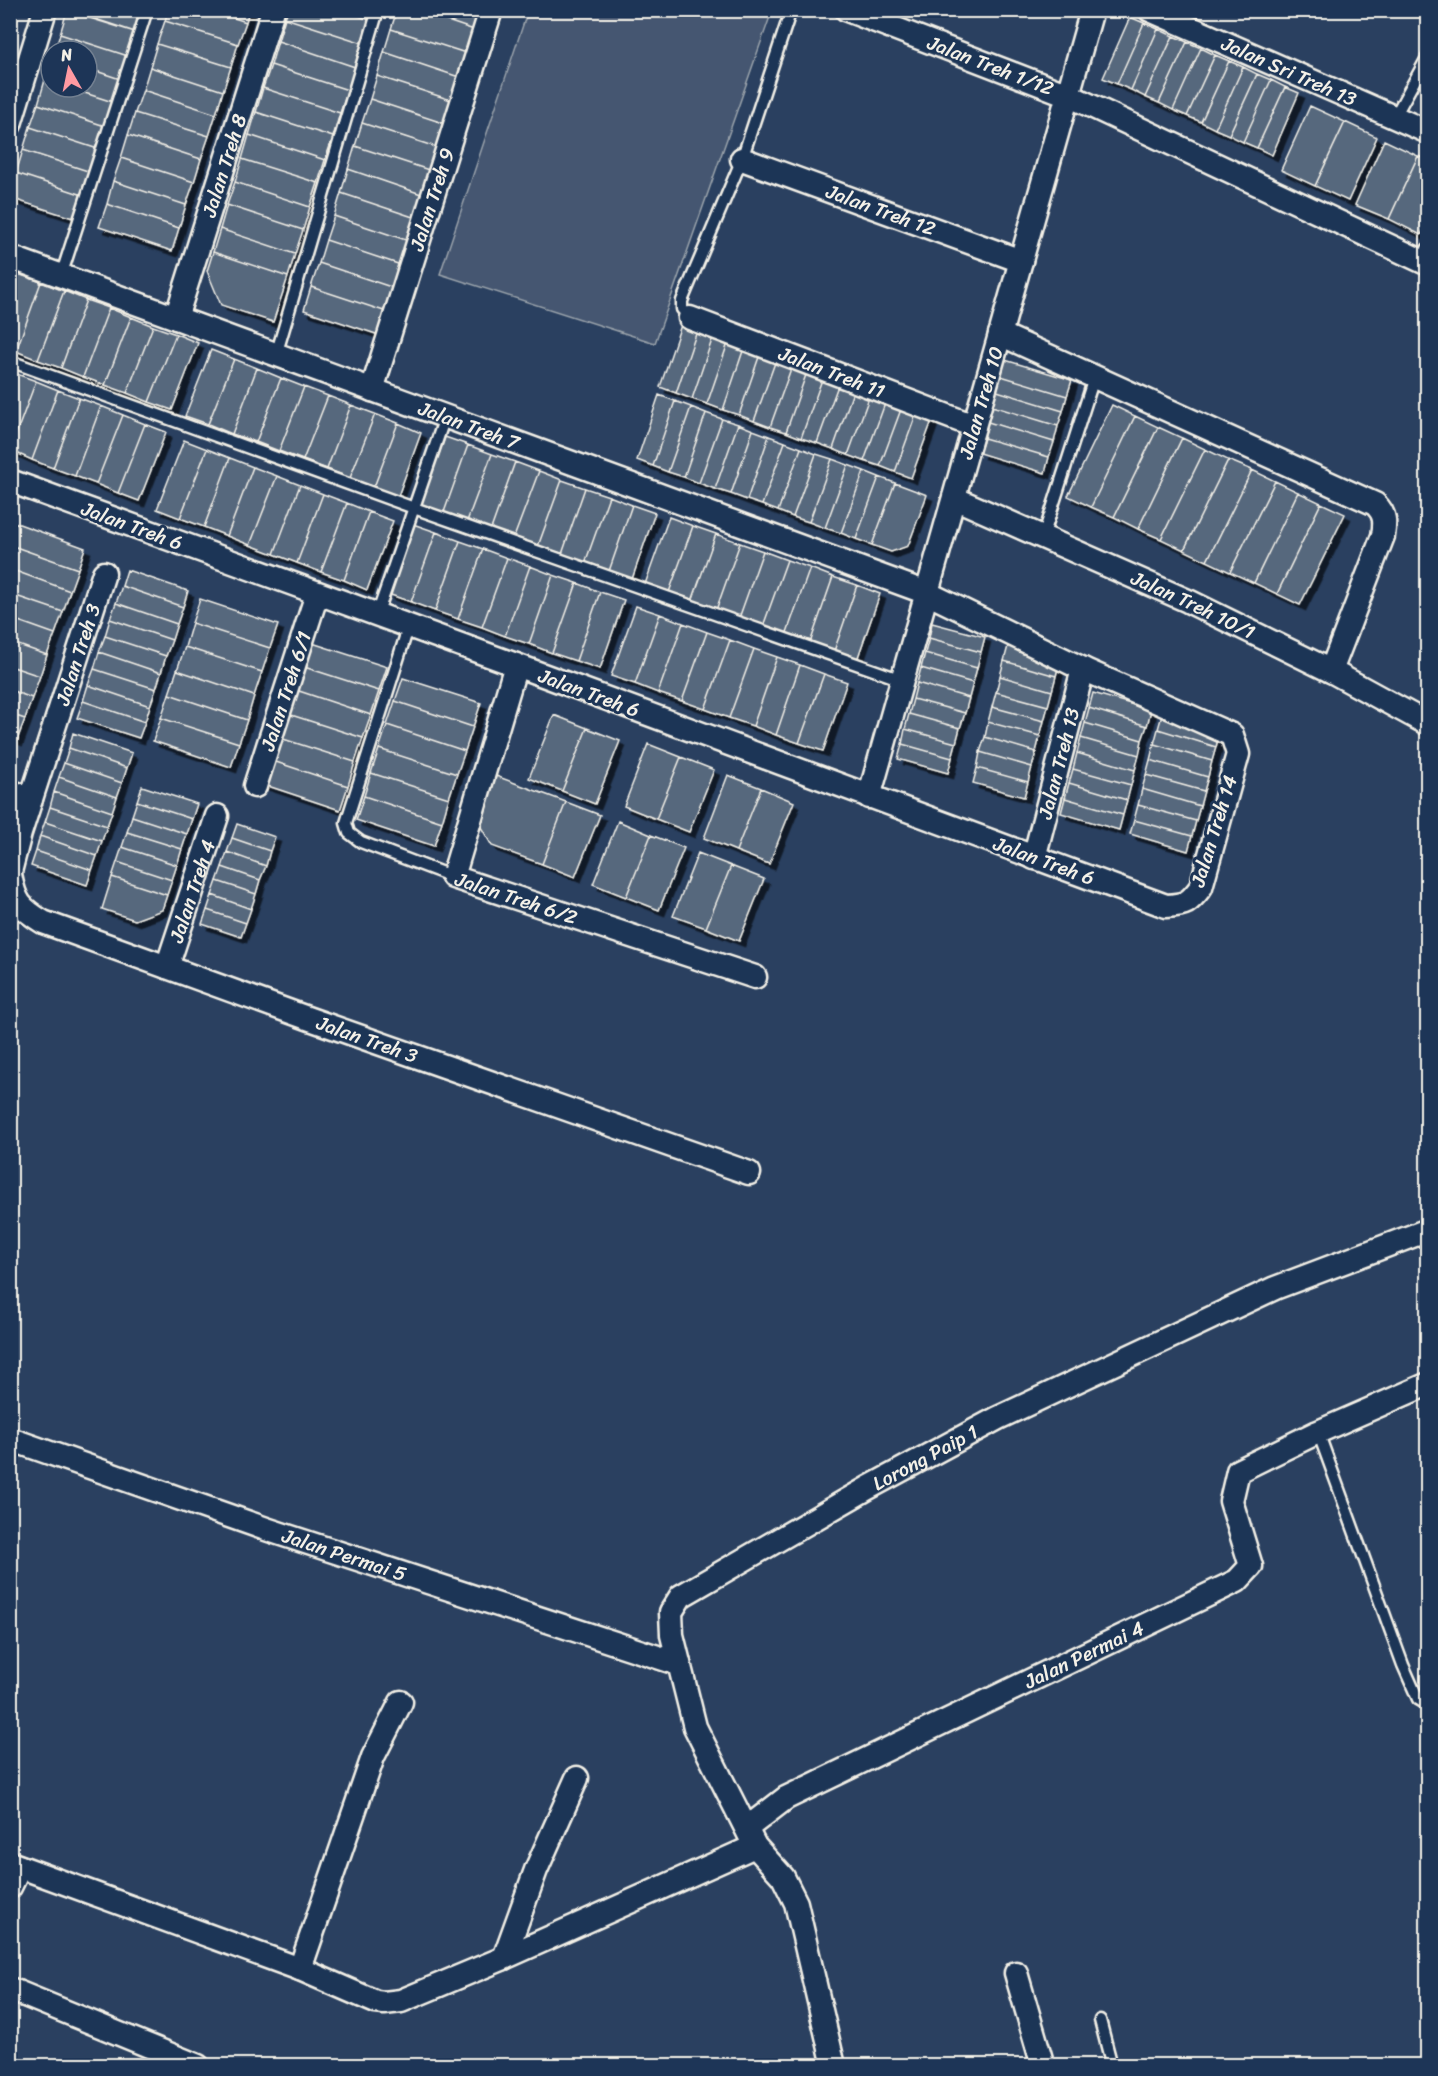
<svg xmlns="http://www.w3.org/2000/svg" width="1438" height="2076" font-family="Sriracha,sans-serif">
  <style>
    .green { fill: #445771; stroke: #9ca4ac; stroke-width: 1.5 }
    .building { fill: #56677d; stroke: #f4f1e8; stroke-width: 1.5; filter: url(#shadow) }
    .lines { fill: none; stroke-linecap: round; stroke-linejoin: round }
    .service-casing { stroke: #f4f1e8; stroke-width: 15 }
    .minor-casing { stroke: #f4f1e8; stroke-width: 27 }
    .service { stroke: #1d3557; stroke-width: 10 }
    .minor { stroke: #1d3557; stroke-width: 22 }
    .labels { text-anchor: middle; dominant-baseline: central; stroke-width: 6; stroke-linejoin: round; paint-order: stroke }
    .street-label { font-size: 20px; fill: #f4f1e8; stroke: #1d3557 }
  </style>
  <defs>
    <filter id="shadow"><feDropShadow dx="5.5" dy="5.5" stdDeviation="0" flood-color="#0009"/></filter>
  </defs>
  <rect width="100%" height="100%" fill="#2a4060"/>
  <filter id="ink" filterUnits="userSpaceOnUse"><feTurbulence type="fractalNoise" baseFrequency=".0167" numOctaves="2"/><feDisplacementMap in="SourceGraphic" scale="12" xChannelSelector="R" yChannelSelector="G"/><feConvolveMatrix kernelMatrix="1 2 1 2 8 2 1 2 1" color-interpolation-filters="sRGB"/></filter>
  <g filter="url(#ink)">
    <path class="green" d="M528 10 772 11 655 343 440 274Z"/>
    <path class="building" d="M68 10H145L138 33Z
      M168 10H211L246 22 238 44 165 21Z
      M211 10H249L246 22Z
      M288 10H342L370 20 363 43 285 18Z
      M342 10H373L370 20Z
      M397 10H415L477 31 469 54 391 29Z
      M415 10H483L477 31Z
      M67 11 138 33 131 57 60 34Z
      M1130 17 1144 23 1117 84 1103 78Z
      M285 18 363 43 355 67 278 41Z
      M165 21 238 44 231 67 157 44Z
      M1144 23 1158 29 1131 90 1117 84Z
      M391 29 469 54 462 78 384 52Z
      M1158 29 1173 36 1145 97 1131 90Z
      M60 34 131 57 123 80 87 68V51H55Z
      M1173 36 1187 42 1159 103 1145 97Z
      M278 41 355 67 348 90 271 65Z
      M1187 42 1201 48 1173 110 1159 103Z
      M157 44 231 67 223 91 150 67Z
      M1201 48 1215 55 1187 116 1173 110Z
      M384 52 462 78 454 101 377 76Z
      M1215 55 1229 61 1201 122 1187 116Z
      M1229 61 1243 67 1215 129 1201 122Z
      M51 62V82L45 80Z
      M271 65 348 90 340 113 263 88Z
      M150 67 223 91 216 114 143 90Z
      M1243 67 1257 74 1229 135 1215 129Z
      M87 68 123 80 116 103 66 87H87Z
      M1257 74 1271 80 1243 142 1229 135Z
      M377 76 454 101 446 124 370 99Z
      M45 80 51 82V87H66L116 103 108 127 38 104Z
      M1271 80 1285 87 1257 148 1243 142Z
      M1285 87 1299 93 1272 155 1257 148Z
      M263 88 340 113 333 137 256 112Z
      M143 90 216 114 209 136 135 113Z
      M370 99 446 124 439 148 362 123Z
      M38 104 108 127 101 150 30 127Z
      M1310 106 1345 122 1315 186 1281 170Z
      M256 112 333 137 325 160 249 135Z
      M135 113 209 136 201 159 128 135Z
      M1345 122 1377 137 1348 201 1315 186Z
      M362 123 439 148 432 171 355 146Z
      M30 127 101 150 94 173 23 150Z
      M128 135 201 159 194 182 121 158Z
      M249 135 325 160 318 183 242 159Z
      M1384 140 1418 156 1389 219 1355 205Z
      M355 146 432 171 424 195 348 169Z
      M23 150 94 173 86 196 16 173Z
      M1418 156 1428 160V221L1421 235 1389 219Z
      M121 158 194 182 186 205 113 181Z
      M242 159 318 183 310 207 235 182Z
      M348 169 424 195 416 218 341 193Z
      M16 173 86 196 79 220 10 198V189Z
      M113 181 186 205 179 228 107 204Z
      M235 182 310 207 303 230 227 205Z
      M341 193 416 218 409 241 334 216Z
      M107 204 179 228 172 251 99 227Z
      M227 205 303 230 295 254 220 229Z
      M334 216 409 241 401 265 326 240Z
      M220 229 295 254 288 277 213 252Z
      M326 240 401 265 394 288 319 263Z
      M213 252 288 277 273 322 221 305 207 271Z
      M319 263 394 288 387 312 311 287Z
      M18 274 41 282 16 351 10 349V296Z
      M41 282 64 291 38 360 16 351Z
      M311 287 387 312 379 335 304 310Z
      M64 291 86 300 61 368 38 360Z
      M86 300 109 308 83 377 61 368Z
      M109 308 131 317 105 385 83 377Z
      M131 317 153 326 127 393 105 385Z
      M682 322 698 328 676 393 660 387Z
      M153 326 176 334 149 402 127 393Z
      M698 328 714 334 692 399 676 393Z
      M176 334 198 343 172 410 149 402Z
      M714 334 729 340 707 404 692 399Z
      M729 340 745 345 723 410 707 404Z
      M745 345 761 351 739 415 723 410Z
      M211 350 234 359 208 424 185 416Z
      M761 351 777 357 754 421 739 415Z
      M777 357 793 363 770 427 754 421Z
      M234 359 257 368 232 434 208 424Z
      M1005 360 1072 380 1067 396 1001 376Z
      M793 363 808 369 786 432 770 427Z
      M257 368 281 378 256 442 232 434Z
      M808 369 824 374 801 438 786 432Z
      M14 373 36 381 10 450V383Z
      M824 374 840 380 817 443 801 438Z
      M1001 376 1067 396 1063 411 997 391Z
      M281 378 304 387 279 451 256 442Z
      M840 380 855 386 833 449 817 443Z
      M36 381 58 390 32 460 10 450Z
      M855 386 871 392 848 455 833 449Z
      M304 387 328 396 303 460 279 451Z
      M58 390 79 398 53 468 32 460Z
      M997 391 1063 411 1058 426 992 406Z
      M871 392 887 398 864 461 848 455Z
      M659 395 675 401 653 466 637 460Z
      M328 396 351 405 327 469 303 460Z
      M79 398 101 406 75 476 53 468Z
      M887 398 903 404 880 466 864 461Z
      M675 401 691 407 668 472 653 466Z
      M903 404 918 409 895 472 880 466Z
      M351 405 375 414 350 478 327 469Z
      M1112 405 1135 416 1091 507 1068 496Z
      M101 406 123 415 96 484 75 476Z
      M992 406 1058 426 1054 442 988 422Z
      M691 407 706 413 684 477 668 472Z
      M918 409 934 415 911 478 895 472Z
      M706 413 722 419 699 483 684 477Z
      M375 414 398 423 374 487 350 478Z
      M123 415 145 424 118 493 96 484Z
      M1135 416 1158 427 1114 517 1091 507Z
      M722 419 738 424 715 489 699 483Z
      M988 422 1054 442 1049 457 984 438Z
      M398 423 421 433 398 496 374 487Z
      M145 424 166 432 139 501 118 493Z
      M738 424 753 430 731 494 715 489Z
      M1158 427 1182 438 1138 529 1114 517Z
      M753 430 769 436 747 500 731 494Z
      M769 436 785 442 762 505 747 500Z
      M445 437 468 445 443 515 420 507Z
      M984 438 1049 457 1045 473 979 453Z
      M1182 438 1205 449 1161 539 1138 529Z
      M184 440 207 449 180 518 157 509Z
      M785 442 801 448 778 511 762 505Z
      M468 445 492 454 466 524 443 515Z
      M801 448 816 454 793 517 778 511Z
      M207 449 230 458 204 527 180 518Z
      M1205 449 1228 460 1184 550 1161 539Z
      M492 454 515 462 490 532 466 524Z
      M816 454 832 459 809 522 793 517Z
      M230 458 253 467 227 536 204 527Z
      M832 459 848 465 825 528 809 522Z
      M1228 460 1252 470 1207 561 1184 550Z
      M515 462 539 471 513 540 490 532Z
      M848 465 864 471 841 533 825 528Z
      M253 467 277 476 250 545 227 536Z
      M1252 470 1275 481 1230 572 1207 561Z
      M539 471 562 480 537 549 513 540Z
      M864 471 879 477 856 539 841 533Z
      M277 476 300 485 274 554 250 545Z
      M879 477 895 483 872 545 856 539Z
      M562 480 585 488 561 557 537 549Z
      M1275 481 1298 492 1254 583 1230 572Z
      M895 483 927 495 908 546 891 552 872 545Z
      M300 485 323 494 297 563 274 554Z
      M585 488 609 496 584 566 561 557Z
      M1298 492 1321 503 1277 594 1254 583Z
      M323 494 347 503 321 572 297 563Z
      M609 496 632 505 608 574 584 566Z
      M347 503 369 512 344 580 321 572Z
      M1321 503 1345 514 1300 605 1277 594Z
      M632 505 655 513 631 582 608 574Z
      M369 512 393 521 367 590 344 580Z
      M669 517 693 526 668 595 644 587Z
      M11 521 85 548 78 569 10 545Z
      M413 524 436 532 411 602 388 594Z
      M693 526 716 534 691 604 668 595Z
      M436 532 460 541 435 611 411 602Z
      M716 534 740 543 715 613 691 604Z
      M460 541 483 549 458 619 435 611Z
      M740 543 763 551 738 621 715 613Z
      M10 545 78 569 70 591 10 569Z
      M483 549 507 558 482 627 458 619Z
      M763 551 787 560 762 629 738 621Z
      M507 558 530 566 505 636 482 627Z
      M787 560 810 568 785 638 762 629Z
      M530 566 553 575 529 644 505 636Z
      M810 568 833 577 809 646 785 638Z
      M10 569 70 591 63 612 10 594Z
      M127 570 188 591 183 607 122 586Z
      M553 575 577 583 552 653 529 644Z
      M833 577 857 585 833 654 809 646Z
      M577 583 600 592 576 661 552 653Z
      M857 585 880 594 856 663 833 654Z
      M122 586 183 607 177 624 116 603Z
      M600 592 624 600 600 669 576 661Z
      M10 594 63 612 55 634 10 618Z
      M200 599 278 625 270 648 192 623Z
      M116 603 177 624 172 640 110 619Z
      M636 606 660 614 635 684 611 676Z
      M660 614 683 623 658 693 635 684Z
      M10 618 55 634 47 655 10 642Z
      M110 619 172 640 166 656 105 636Z
      M192 623 270 648 262 672 185 647Z
      M683 623 707 632 682 701 658 693Z
      M932 623 985 637 981 652 929 638Z
      M707 632 730 640 705 709 682 701Z
      M105 636 166 656 161 673 99 652Z
      M929 638 981 652 977 668 925 653Z
      M730 640 754 649 729 718 705 709Z
      M10 642 47 655 40 676 10 666Z
      M309 642 387 667 379 691 301 666Z
      M1008 646 1060 660 1056 676 1004 661Z
      M185 647 262 672 254 696 177 670Z
      M754 649 777 657 753 726 729 718Z
      M99 652 161 673 156 689 94 669Z
      M925 653 977 668 973 683 921 668Z
      M777 657 800 665 776 735 753 726Z
      M1004 661 1056 676 1052 691 1000 676Z
      M800 665 824 674 799 743 776 735Z
      M10 666 40 676 32 698 10 690Z
      M301 666 379 691 371 715 293 689Z
      M921 668 973 683 969 698 917 683Z
      M94 669 156 689 150 706 88 685Z
      M177 670 254 696 247 720 169 694Z
      M824 674 847 682 823 751 799 743Z
      M1000 676 1052 691 1048 706 996 692Z
      M403 678 481 703 473 727 395 701Z
      M917 683 969 698 965 713 913 699Z
      M88 685 150 706 145 722 83 701Z
      M293 689 371 715 363 738 285 713Z
      M10 690 32 698 25 719 10 714Z
      M996 692 1048 706 1044 721 992 707Z
      M1093 693 1151 710 1147 726 1089 708Z
      M169 694 247 720 239 743 161 718Z
      M913 699 965 713 960 728 909 714Z
      M83 701 145 722 139 738 77 718Z
      M395 701 473 727 465 751 387 725Z
      M992 707 1044 721 1040 736 988 722Z
      M1089 708 1147 726 1142 740 1085 723Z
      M285 713 363 738 355 762 277 737Z
      M10 714 25 719 17 740 10 738Z
      M909 714 960 728 956 743 905 729Z
      M554 715 587 728 562 791 529 778Z
      M1162 715 1220 732 1216 747 1158 729Z
      M161 718 239 743 231 767 153 741Z
      M988 722 1040 736 1036 752 985 737Z
      M1085 723 1142 740 1139 755 1081 738Z
      M387 725 465 751 457 774 379 749Z
      M587 728 620 741 595 804 562 791Z
      M905 729 956 743 952 758 902 744Z
      M1158 729 1216 747 1212 761 1154 744Z
      M73 733 132 753 127 768 69 748Z
      M277 737 355 762 348 786 270 760Z
      M985 737 1036 752 1032 767 980 752Z
      M1081 738 1139 755 1135 770 1077 753Z
      M648 744 681 757 656 819 624 806Z
      M902 744 952 758 948 773 898 759Z
      M1154 744 1212 761 1208 777 1150 760Z
      M69 748 127 768 122 783 64 763Z
      M379 749 457 774 449 798 371 773Z
      M980 752 1032 767 1028 782 977 768Z
      M1077 753 1135 770 1131 785 1073 769Z
      M681 757 714 770 689 832 656 819Z
      M270 760 348 786 340 810 262 784Z
      M1150 760 1208 777 1204 791 1146 775Z
      M64 763 122 783 117 797 59 777Z
      M977 768 1028 782 1024 797 973 783Z
      M1073 769 1131 785 1127 800 1069 783Z
      M371 773 449 798 442 822 364 796Z
      M728 775 761 788 736 851 704 838Z
      M1146 775 1204 791 1200 806 1142 789Z
      M496 776 566 802 542 864 492 846 478 822Z
      M59 777 117 797 112 812 54 792Z
      M1069 783 1127 800 1123 815 1065 798Z
      M142 786 197 804 192 819 137 801Z
      M761 788 794 802 769 864 736 851Z
      M1142 789 1200 806 1196 821 1138 805Z
      M54 792 112 812 107 826 50 807Z
      M364 796 442 822 434 846 356 820Z
      M1065 798 1123 815 1119 830 1061 813Z
      M137 801 192 819 187 834 132 816Z
      M566 802 600 815 575 877 542 864Z
      M1138 805 1196 821 1192 836 1134 820Z
      M50 807 107 826 102 841 45 822Z
      M132 816 187 834 182 849 127 832Z
      M1134 820 1192 836 1188 851 1130 834Z
      M618 821 651 835 626 897 593 884Z
      M45 822 102 841 97 856 40 836Z
      M237 824 275 837 270 851 232 838Z
      M127 832 182 849 177 865 122 847Z
      M651 835 684 848 659 910 626 897Z
      M40 836 97 856 92 870 36 851Z
      M232 838 270 851 266 866 227 852Z
      M122 847 177 865 172 880 117 862Z
      M36 851 92 870 87 885 31 866Z
      M227 852 266 866 260 880 222 867Z
      M698 853 731 866 706 928 673 916Z
      M117 862 172 880 167 895 112 877Z
      M731 866 764 879 739 941 706 928Z
      M222 867 260 880 256 894 217 881Z
      M112 877 167 895 162 910 135 920 102 909Z
      M217 881 256 894 251 909 212 895Z
      M212 895 251 909 246 923 207 910Z
      M207 910 246 923 241 937 202 924Z"/>
    <g class="lines">
      <defs>
        <path id="service" d="M1394 118 1428 56
          M1427 249 1428 250
          M61 276 147 10
          M690 318 682 309V301L742 159 791 10
          M276 355 378 10
          M10 361 414 508 902 680
          M1043 537 1094 378
          M377 615 445 417
          M408 628 346 823 349 833 361 842 453 877
          M1318 1432 1403 1665 1418 1699 1428 1705
          M1100 2020 1112 2066"/>
        <g id="minor">
          <path id="s1" d="M847 10 1068 95 1428 264"/>
          <path id="s2" d="M1150 10 1428 132"/>
          <path d="M10 124 45 10"/>
          <path id="s3" d="M742 159 1021 261"/>
          <path id="s4" d="M10 257 927 593 1083 669 1232 735 1238 754 1201 887C1189 903 1186 905 1166 906L516 665 10 481"/>
          <path id="s5" d="M176 318 273 10"/>
          <path id="s6" d="M690 318 974 426"/>
          <path d="M1000 334 1375 504C1386 514 1385 523 1383 536L1331 671"/>
          <path id="s7" d="M372 390 491 10"/>
          <path id="s8" d="M954 498 1188 601 1331 671 1428 724"/>
          <path id="s9" d="M516 665 453 877 755 977"/>
          <path id="s10" d="M255 786 317 594"/>
          <path d="M10 791 31 799"/>
          <path id="s11" d="M869 797 1092 10"/>
          <path id="s12" d="M1034 858 1083 669"/>
          <path id="s13" d="M10 872 20 833 104 573"/>
          <path id="s14" d="M10 875C15 902 20 908 43 922L310 1019 749 1173"/>
          <path id="s15" d="M167 967 217 816"/>
          <path id="s16" d="M10 1439 269 1530 679 1664"/>
          <path id="s17" d="M747 1828 786 1798 1237 1581 1251 1566 1231 1501 1238 1471 1318 1432 1428 1384"/>
          <path d="M10 1863 300 1969 376 2002 384 2003 401 2001 504 1958 755 1846"/>
          <path d="M10 1887 20 1867"/>
          <path d="M504 1958 536 1870 577 1778"/>
          <path d="M300 1969 373 1757 401 1702"/>
          <path d="M1016 1973 1043 2066"/>
          <path d="M10 1989 198 2066"/>
          <path id="s18" d="M834 2066 796 1903 783 1877 755 1846 695 1727 672 1635 671 1612 681 1596 868 1488 998 1418 1275 1288 1428 1230"/>
        </g>
      </defs>
      <use href="#service" class="service-casing"/>
      <use href="#minor" class="minor-casing"/>
      <use href="#service" class="service"/>
      <use href="#minor" class="minor"/>
    </g>
  </g>
  <g class="labels">
    <g class="street-label">
      <text stroke="none"><textPath href="#s1" startOffset="154">Jalan Treh 1/12</textPath></text>
      <text stroke="none"><textPath href="#s2" startOffset="152">Jalan Sri Treh 13</textPath></text>
      <text stroke="none"><textPath href="#s5" startOffset="160">Jalan Treh 8</textPath></text>
      <text stroke="none"><textPath href="#s7" startOffset="200">Jalan Treh 9</textPath></text>
      <text stroke="none"><textPath href="#s3" startOffset="148">Jalan Treh 12</textPath></text>
      <text stroke="none"><textPath href="#s6" startOffset="152">Jalan Treh 11</textPath></text>
      <text stroke="none"><textPath href="#s11" startOffset="410">Jalan Treh 10</textPath></text>
      <text stroke="none"><textPath href="#s4" startOffset="489">Jalan Treh 7</textPath></text>
      <text transform="translate(132 526) rotate(20)">Jalan Treh 6</text>
      <text stroke="none"><textPath href="#s8" startOffset="262">Jalan Treh 10/1</textPath></text>
      <text stroke="none"><textPath href="#s13" startOffset="228">Jalan Treh 3</textPath></text>
      <text stroke="none"><textPath href="#s10" startOffset="100">Jalan Treh 6/1</textPath></text>
      <text transform="translate(589 693) rotate(20)">Jalan Treh 6</text>
      <text stroke="none"><textPath href="#s12" startOffset="98">Jalan Treh 13</textPath></text>
      <text transform="translate(1214 831) rotate(-73)">Jalan Treh 14</text>
      <text transform="translate(1044 861) rotate(20)">Jalan Treh 6</text>
      <text stroke="none"><textPath href="#s15" startOffset="80">Jalan Treh 4</textPath></text>
      <text stroke="none"><textPath href="#s9" startOffset="288">Jalan Treh 6/2</textPath></text>
      <text stroke="none"><textPath href="#s14" startOffset="405">Jalan Treh 3</textPath></text>
      <text stroke="none"><textPath href="#s18" startOffset="789">Lorong Paip 1</textPath></text>
      <text stroke="none"><textPath href="#s16" startOffset="354">Jalan Permai 5</textPath></text>
      <text stroke="none"><textPath href="#s17" startOffset="380">Jalan Permai 4</textPath></text>
    </g>
  </g>
  <rect width="1438" height="2076" fill="none" stroke="#1d3557" stroke-width="36"/>
  <rect x="18" y="18" width="1402" height="2040" fill="none" stroke="#f4f1e8" stroke-width="2" filter="url(#ink)"/>
  <g transform="translate(69 69) rotate(351)"><circle r="28" fill="#1d3557" stroke="#738091" stroke-width="1.5"/>
  <path d="M0-4.5L10 22L0 15L-10 22Z" fill="#ff9aa2"/>
  <text y="-9" font-size="16" font-weight="bold" text-anchor="middle" fill="#f4f1e8">N</text>
  </g>
</svg>
